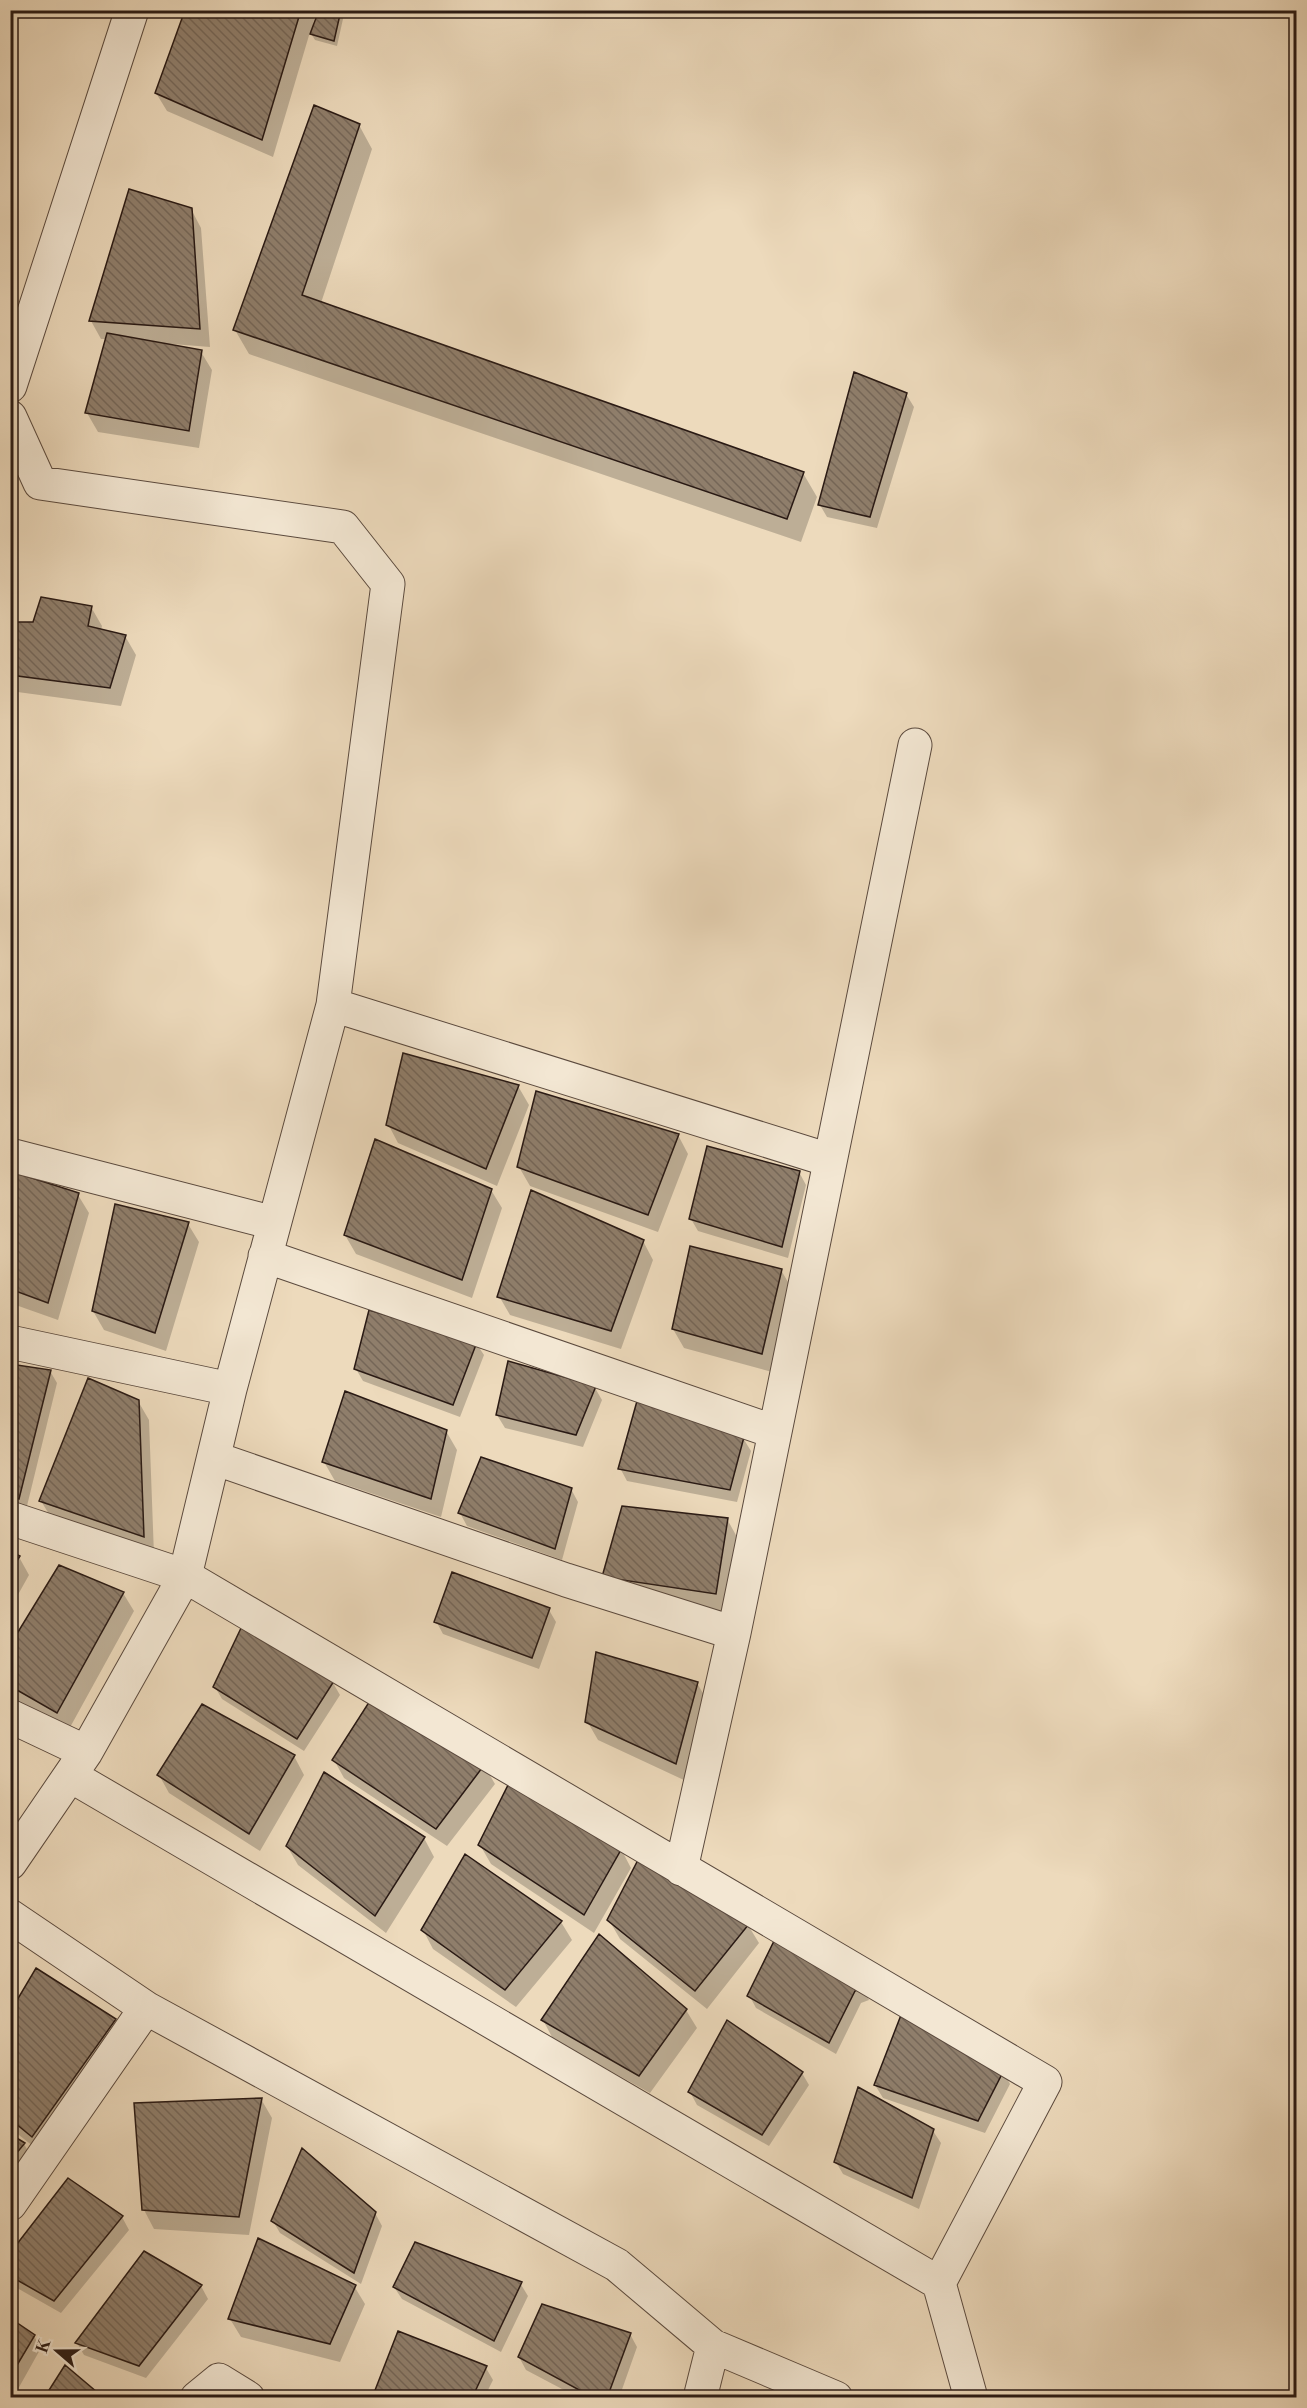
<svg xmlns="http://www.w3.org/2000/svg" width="1307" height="2408" font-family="'Libre Bodoni',serif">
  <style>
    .shadow { fill: #0003 }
    .building { fill: url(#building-back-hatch); stroke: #2a1a14; stroke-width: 1.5 }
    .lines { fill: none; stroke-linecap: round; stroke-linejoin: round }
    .minor-casing { stroke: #5b4a3e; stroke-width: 35 }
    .tertiary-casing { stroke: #5b4a3e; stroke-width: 35 }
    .minor { stroke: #f3e7d3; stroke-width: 33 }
    .tertiary { stroke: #f3e7d3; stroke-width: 33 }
  </style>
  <defs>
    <pattern id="building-back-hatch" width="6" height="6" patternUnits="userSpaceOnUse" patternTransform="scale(1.5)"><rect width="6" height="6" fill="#8f7e6b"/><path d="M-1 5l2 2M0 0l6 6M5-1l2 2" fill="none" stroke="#756657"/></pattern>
  </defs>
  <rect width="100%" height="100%" fill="#eddabc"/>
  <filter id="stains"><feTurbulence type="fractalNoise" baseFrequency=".00333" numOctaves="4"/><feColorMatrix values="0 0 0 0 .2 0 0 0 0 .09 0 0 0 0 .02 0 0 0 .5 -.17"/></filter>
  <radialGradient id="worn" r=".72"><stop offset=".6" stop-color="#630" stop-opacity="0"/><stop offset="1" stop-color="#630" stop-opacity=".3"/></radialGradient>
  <path class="shadow" d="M187 10H317L313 24 315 25 321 10H345L337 46 315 40 310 32 273 157 167 111 156 93Z
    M359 125 372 149 321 303 803 473 817 497 801 542 249 354 235 330Z
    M191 209 201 228 210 347 172 344V346L201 352 212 370 199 448 98 432 87 413 106 339H101L91 321Z
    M906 394 914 407 877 528 827 517 820 505Z
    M91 607 102 626 101 630 125 636 136 655 121 706 10 691V623L35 624Z
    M518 1086 529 1105 497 1186 398 1143 388 1124Z
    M678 1135 688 1154 658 1232 530 1186 519 1167Z
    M799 1172 806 1185 788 1258 698 1231 691 1219Z
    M10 1173 78 1195 89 1213 58 1320 10 1303Z
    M491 1190 502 1208 472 1298 356 1254 345 1235Z
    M188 1224 199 1242 166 1351 104 1330 93 1311Z
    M643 1241 653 1260 621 1349 510 1315 499 1296Z
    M781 1270 792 1289 772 1372 684 1348 673 1329Z
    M476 1343 484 1355 460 1417 363 1381 356 1369Z
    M10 1365 50 1371 57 1383 26 1510 10 1504Z
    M595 1388 602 1400 583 1447 505 1428 497 1415Z
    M138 1401 149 1420 154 1555 52 1519 41 1501Z
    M446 1431 457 1450 441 1517 335 1481 324 1462Z
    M743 1438 751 1451 737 1502 627 1481 620 1468Z
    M571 1489 578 1502 562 1560 467 1526 460 1513Z
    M727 1519 737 1537 726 1612 614 1595 604 1577Z
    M10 1553 19 1557 29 1575 10 1609Z
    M123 1593 134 1611 68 1731 10 1698V1648Z
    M549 1610 556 1622 539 1669 443 1634 436 1621Z
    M333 1683 340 1695 304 1751 222 1699 215 1687Z
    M697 1683 708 1702 686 1781 598 1740 587 1721Z
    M294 1756 304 1775 260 1851 169 1793 159 1775Z
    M334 1760 484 1765 495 1784 447 1846 344 1778Z
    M424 1838 434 1857 386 1933 298 1865 287 1846Z
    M480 1845 621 1849 631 1868 594 1933 491 1864Z
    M466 1857 561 1922 572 1940 516 2007 433 1949 423 1930Z
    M609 1920 748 1925 759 1943 707 2009 620 1939Z
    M599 1936 686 2010 697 2028 650 2093 553 2039 543 2020Z
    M862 1988 869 2000 861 2003 836 2054 756 2008 749 1995Z
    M10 2015 115 2020 126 2039 43 2154 10 2128Z
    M1003 2071 1010 2084 985 2133 883 2098 875 2085Z
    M802 2073 809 2085 769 2146 697 2105 690 2092Z
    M261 2099 272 2118 249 2235 154 2229 144 2210Z
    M933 2131 941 2143 919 2209 843 2174 836 2162Z
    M10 2135 24 2144 34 2162 10 2192Z
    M68 2180 122 2217 129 2230 61 2313 10 2284V2255Z
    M375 2213 382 2226 361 2284 280 2233 273 2221Z
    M520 2283 528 2296 501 2352 402 2299 394 2287Z
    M201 2286 208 2299 146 2378 84 2355 77 2343Z
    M354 2286 365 2304 340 2362 241 2337 230 2319Z
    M10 2320 34 2336 41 2348 13 2398H10Z
    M630 2334 637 2347 619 2398H579L526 2370 519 2357Z
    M486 2368 493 2380 484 2398H374Z"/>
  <path class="building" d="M185 10H301L262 140 155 93Z
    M319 10H341L334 41 310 34Z
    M314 105 360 124 302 295 804 472 787 519 233 330Z
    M129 189 192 208 200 329 89 321Z
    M107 333 202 350 189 431 85 413Z
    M854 372 907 393 870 517 818 505Z
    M41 597 92 606 88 626 126 635 110 688 10 675V622H33Z
    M403 1053 519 1085 486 1169 386 1125Z
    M536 1091 679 1134 648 1215 517 1167Z
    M375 1139 492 1189 462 1280 344 1235Z
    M707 1146 800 1171 782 1247 689 1219Z
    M10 1171 79 1193 48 1303 10 1289Z
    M531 1190 644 1240 611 1331 497 1297Z
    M115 1204 189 1222 155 1333 92 1311Z
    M690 1246 782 1269 762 1354 672 1329Z
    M369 1310 477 1342 453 1405 354 1369Z
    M508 1361 596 1386 576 1435 496 1415Z
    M10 1364 51 1370 19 1499 10 1495Z
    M88 1378 139 1400 144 1537 39 1501Z
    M345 1391 447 1430 431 1499 322 1462Z
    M637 1401 744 1437 730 1490 618 1469Z
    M481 1457 572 1488 555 1549 458 1513Z
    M622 1506 728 1518 716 1594 602 1577Z
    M10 1551 20 1556 10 1572Z
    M59 1565 124 1592 57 1713 10 1686V1645Z
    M452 1572 550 1608 532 1658 434 1622Z
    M242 1626 334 1681 297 1739 213 1687Z
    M596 1652 698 1682 676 1764 585 1722Z
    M373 1696 485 1764 436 1829 332 1760Z
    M202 1704 295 1755 249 1834 157 1775Z
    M324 1772 425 1837 375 1916 286 1846Z
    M510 1781 622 1848 584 1915 478 1845Z
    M465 1854 562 1921 505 1990 421 1930Z
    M640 1856 749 1924 695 1991 607 1920Z
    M599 1934 687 2009 639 2076 541 2020Z
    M774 1941 863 1987 855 1991 829 2043 747 1996Z
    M36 1968 116 2019 32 2137 10 2119V2012Z
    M901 2015 1004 2070 978 2121 874 2085Z
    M727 2020 803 2072 762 2135 688 2092Z
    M858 2087 934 2129 912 2198 834 2162Z
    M262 2098 239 2217 142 2210 134 2103Z
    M10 2134 25 2143 10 2161Z
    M302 2148 376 2212 354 2273 271 2221Z
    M68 2178 123 2216 54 2301 10 2276V2253Z
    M258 2238 356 2285 330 2344 228 2319Z
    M415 2242 522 2282 494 2341 393 2287Z
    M144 2251 202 2285 139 2366 75 2343Z
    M542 2304 631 2333 607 2398H594L518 2357Z
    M10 2318 35 2335 10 2377Z
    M398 2331 487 2366 472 2398H372Z
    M65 2365 104 2398H44Z"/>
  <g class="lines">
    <defs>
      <path id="minor" d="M10 417 40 483 343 527 388 584 333 1005 230 1389 185 1576 86 1752 10 1863
        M333 1005 829 1160
        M10 1155 274 1223
        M265 1256 775 1432
        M10 1342 230 1389
        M214 1458 566 1580 734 1633
        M10 1518 185 1576 1045 2082 939 2283 971 2398
        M10 1716 86 1752
        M71 1776 939 2283
        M681 1869 734 1633 915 745
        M10 1916 146 2008 617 2265 713 2346 836 2398
        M10 2204 146 2008
        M197 2398 219 2380 248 2398
        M700 2398 713 2346"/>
      <path id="tertiary" d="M10 386 132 10"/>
    </defs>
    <use href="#minor" class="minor-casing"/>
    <use href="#tertiary" class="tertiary-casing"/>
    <use href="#minor" class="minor"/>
    <use href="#tertiary" class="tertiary"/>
  </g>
  <rect width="1307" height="2408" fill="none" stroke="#eddabc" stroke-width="36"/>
  <rect x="12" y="12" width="1283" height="2384" fill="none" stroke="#2a1a14" stroke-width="3"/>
  <rect x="18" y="18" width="1271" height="2372" fill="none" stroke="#2a1a14" stroke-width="1.5"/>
  <g transform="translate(57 2351) rotate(290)" stroke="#f3e7d3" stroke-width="4.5" paint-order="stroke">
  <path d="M0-4.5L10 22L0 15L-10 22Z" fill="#2a1a14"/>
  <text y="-9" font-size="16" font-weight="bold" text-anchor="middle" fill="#2a1a14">K</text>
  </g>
  <rect width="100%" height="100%" filter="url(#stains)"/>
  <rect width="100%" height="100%" fill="url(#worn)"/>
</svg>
